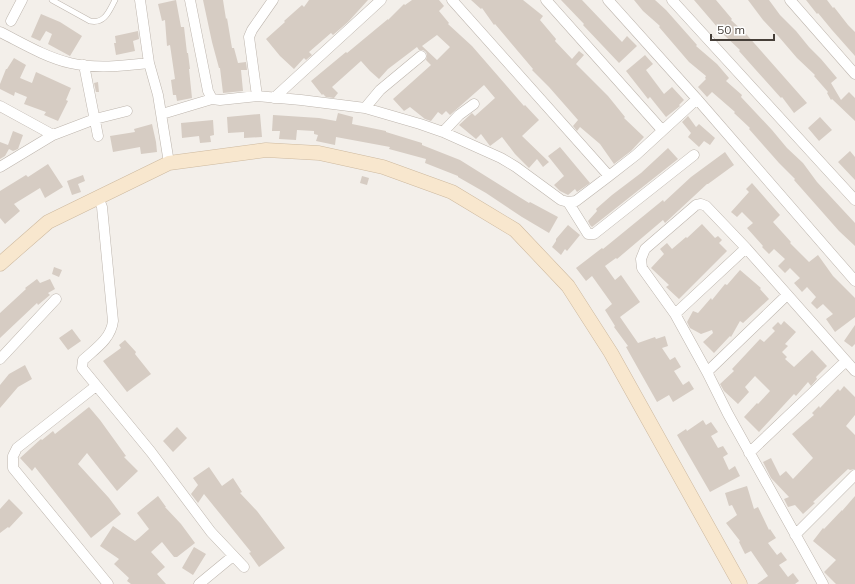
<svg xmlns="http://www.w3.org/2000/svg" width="855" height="584" font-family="Mulish,sans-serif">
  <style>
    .building { fill: #d6ccc3; fill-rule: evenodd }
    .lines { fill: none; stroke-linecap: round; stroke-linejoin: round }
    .lane-casing { stroke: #bdb5ad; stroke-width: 6 }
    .street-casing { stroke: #bdb5ad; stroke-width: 11 }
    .secondary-casing { stroke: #cdb99f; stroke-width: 15 }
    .lane { stroke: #fff; stroke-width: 5 }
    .street { stroke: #fff; stroke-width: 10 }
    .secondary { stroke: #f8e7ce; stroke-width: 14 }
  </style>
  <rect width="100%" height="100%" fill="#f3efea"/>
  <path class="building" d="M176 0 181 27H184L187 53H188L190 69H189L192 98 177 101 176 95H173L171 80 175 79 170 45 167 46 165 20 162 21 158 4Z
    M203 0H223L226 19 227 18 232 48H234L238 63 246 62 247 70H241L243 91 223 93 220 68H219L212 42Z
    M309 0H368L348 22 333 35 331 33 309 52 312 55 306 60 304 58 294 69 280 56 266 39 285 22 284 21 302 5 304 7Z
    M412 0H439L444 6 439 11 449 23 448 24 472 46 524 106 525 105 539 120 522 136 549 162 543 167 537 159 529 168 515 154 502 137 490 146 481 134 476 139 459 125 472 113 475 116 495 98 484 85 450 115 446 111 442 115 438 112 431 121 425 119 410 107 404 111 393 99 431 65 426 60 427 55 426 52 423 50H419L417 47 388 69 379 79 370 71 361 61 332 87 338 93 334 98 326 97 323 94 322 95 311 81 346 52 347 53 388 19V20L404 4 405 5ZM437 35 450 47 437 60 422 46Z
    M471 0H523L543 16 540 20 556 39 555 41 572 59 579 51 584 55 576 64 608 96 625 117 624 118 644 137 631 151 614 164 600 144 580 127 577 131 573 126 578 120 549 87 532 70 533 69 495 24 494 25 482 8 481 9Z
    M561 0H582L622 42 627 36 637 46 619 63 583 25 584 24Z
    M634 0H655L666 10 697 45 696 46 717 64 729 78 726 81 742 95 741 97 772 130 787 148 803 163 817 182 855 223V246L839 231 794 180 795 179 779 163 749 129 750 128 734 113 735 112 712 92 707 97 698 87 706 79 705 78 706 76 689 62 659 27 660 26 643 11Z
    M694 0H716L732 19 731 20 747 35 807 103 794 113 782 97 781 98 755 69 739 51 740 50 724 35Z
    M748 0H769L780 15 796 31 809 47 821 59 837 78 831 83 841 100 849 92 855 98V121L832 99 831 100 827 93 828 92 814 76 815 75 797 58 779 37 763 20Z
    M806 0H827L833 8 834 7 848 25 855 32V56L832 30 818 13 817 14Z
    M41 14 60 22 82 36 70 56 48 44 52 34 46 31 40 41 31 37Z
    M138 31 139 39 133 41 135 51 116 55 114 43H116L115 36Z
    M645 55 653 64 646 70 664 94 672 87 684 100 679 105 680 106 666 117 650 97 648 99 626 71Z
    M14 58 26 65 20 78 32 83 36 72 71 88 66 100 68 101 58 121 44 115 46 112 24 104 27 97 15 92 14 96 0 89V84L6 69H7Z
    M98 82 99 92H96L94 83Z
    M338 113 353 117 352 124 386 131V132L422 143V145L460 160 529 203 530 202 558 217 549 233 522 217 486 193 458 177V176L425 163 426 159 389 149 390 147 336 137 335 145 316 141 318 135 314 134V131L297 130 296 140 279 139 280 131H272L273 115 319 118 336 121Z
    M260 114 262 137 244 138V132L228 133 227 117Z
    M688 116 696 127 699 124 715 138 710 145 704 141 699 147 688 137 691 133 682 122Z
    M820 117 832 130 819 141 808 128Z
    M213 120 214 135 210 136 211 142 200 143 199 136 182 138 181 123Z
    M152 124 156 142 157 152 141 154 140 147 113 152 110 136 135 132 134 129Z
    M13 131 23 135 18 149 13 151 9 149 5 156 0 159V142L8 145Z
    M560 147 590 183 577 192 575 189 568 195 560 191 554 185 564 176 548 156Z
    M668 148 678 159 592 227 590 225 588 221 597 211 596 209 612 195 641 173Z
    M850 151 855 157V180L838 162Z
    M725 152 734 165 708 184H707L665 223 663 220 617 259 616 258 605 266 615 280 621 275 640 302 620 317 638 343 655 337 656 339 665 336 668 346 662 348 670 360 675 357 681 367 674 371 683 385 689 381 694 389 673 402 669 395 657 402 626 347 628 346 614 327 615 326 605 310 612 304 592 276 586 281 576 268 602 248 603 249 663 200 664 202 691 177Z
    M48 164 63 187 45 198 40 188 14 204 20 211 5 224 0 218V191L26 175 28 177Z
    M83 175 85 181 78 184 81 192 72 195 67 181Z
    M362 176 369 178 367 185 360 183Z
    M752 183 780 215 773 222 791 242 790 243 809 262 818 255 833 276 855 298V317L835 332 826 319 833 314 823 304 817 309 811 303 816 297 807 287 802 292 794 283 800 278 790 268 785 273 778 266 785 259 774 249 769 254 762 247 763 246 747 228 753 223 742 212 737 217 731 212 749 192 746 189Z
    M702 224 715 238 718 236 722 240 719 243 727 251 679 299 666 287 669 285 651 268 664 254 660 249 667 243 672 249 686 237 687 238Z
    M568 225 580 235 567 251 565 249 561 255 552 247 556 241V239Z
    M54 267 62 270 59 277 52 274Z
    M740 270 761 288 760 289 769 299 743 323 740 321 731 337 730 336 714 353 703 342 713 333 712 330 701 334 690 328 687 322 693 311 698 313 711 298 712 300 725 284 727 285Z
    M37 279 40 283 50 279 55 289 48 293 50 295 38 305 37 303 0 338V313L26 289 25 288Z
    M784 321 796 332 785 344 788 346 782 352 787 357 785 359 794 367 812 350 827 366 816 377 817 379 811 386 808 382 796 396 794 394 759 432 744 417 757 403 758 404 770 391 755 376 745 387 749 392 738 404 724 391 720 384 734 371 732 369 760 339 764 342 775 331 772 328 778 322 781 325Z
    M855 325V344L852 347 844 341Z
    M72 329 81 341 68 350 59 338Z
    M125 340 136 352 135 354 151 374 127 392 103 361 121 348 119 345Z
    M25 365 32 379 18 387 0 408V385L9 374Z
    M844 386 855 397V415L846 426 855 435V469L850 470 848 469 813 502 815 503 803 514 795 505 788 507 784 499 789 497 771 478 763 462 771 458 780 476 786 471 793 479 813 458 792 434 814 415 812 413 819 406 820 408 838 389 840 391Z
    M89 407 100 420 126 456 124 457 138 471 117 491 87 453 78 464 109 498 121 514 91 538 35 467 32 471 20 458 41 439 42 440 53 431 55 434Z
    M703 420 706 425 711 422 718 432 711 436 718 448 723 446 728 454 723 457 729 470 735 466 740 476 710 492 677 435 686 429 687 431Z
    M177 427 187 438 173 452 163 441Z
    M209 467 222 486 233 478 242 492 240 493 257 511 285 548 259 567 249 553 251 552 204 494 198 503 191 494 198 485 193 478Z
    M747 486 754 509 758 507 769 530 770 529 776 538 768 543 777 555 781 552 787 560 779 565 788 577 793 573 799 581 795 584H757L768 576 751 551 745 554 739 542 740 541 726 523 737 515 732 505 729 506 725 493Z
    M158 496 166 507H165L181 524 195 543 177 557H174L162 542 151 552 165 567 157 574 166 584H131L127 581 129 578 114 564 119 559 100 546 113 526 135 541 139 538 149 529 137 513Z
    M855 496V584H836L824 572 836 560 813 541 823 528 824 529 842 510V511Z
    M9 499 23 513 9 528 8 527 0 533V509Z
    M194 547 206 554 193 575 182 568Z"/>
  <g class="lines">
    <defs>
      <path id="lane" d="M52 0 90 21C105 24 109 11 115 0"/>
      <path id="street" d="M140 0 149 63
        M190 0 208 91 212 99
        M452 0 609 176
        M546 0 662 130
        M608 0 697 99 855 281
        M672 0 855 200
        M790 0 855 74
        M11 21 22 0
        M0 32C22 43 45 57 70 63 95 69 123 66 149 63L158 95 169 163
        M84 65 98 136
        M257 96 249 37 252 30 273 0
        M274 98 381 0
        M0 106 53 135
        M365 108 380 90 421 56
        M162 114 212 99 220 100 257 96 301 100 365 108 420 124 443 132 501 158 516 167 561 200 568 202 576 201 609 176 636 155 697 99
        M443 132 459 115 474 104
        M0 167 53 135 95 119 127 111
        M98 197 102 207 113 321C111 339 95 349 83 360L82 368 151 452 211 532 244 567
        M568 202 588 234H594L694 155
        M675 314 746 248
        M0 359 56 299
        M707 372 787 295
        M96 386 17 448 13 456V468L108 584
        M749 453 846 361
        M795 535 855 475
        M199 584 233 556
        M823 584 728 414 707 372 675 314 642 268 641 259 645 249 696 205 701 204 706 206 746 248 855 371"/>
      <path id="secondary" d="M0 264 48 222 169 163 266 150 319 153 383 167 452 192 515 230 568 286 611 353 740 584"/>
    </defs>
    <use href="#lane" class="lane-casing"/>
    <use href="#street" class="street-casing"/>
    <use href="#secondary" class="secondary-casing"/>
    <use href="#lane" class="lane"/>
    <use href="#street" class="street"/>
    <use href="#secondary" class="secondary"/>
  </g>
  <path d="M711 34v6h63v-6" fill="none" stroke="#463f39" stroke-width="2"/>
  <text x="717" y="34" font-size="12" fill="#463f39" stroke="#ffffff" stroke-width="3" paint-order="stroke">50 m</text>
</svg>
